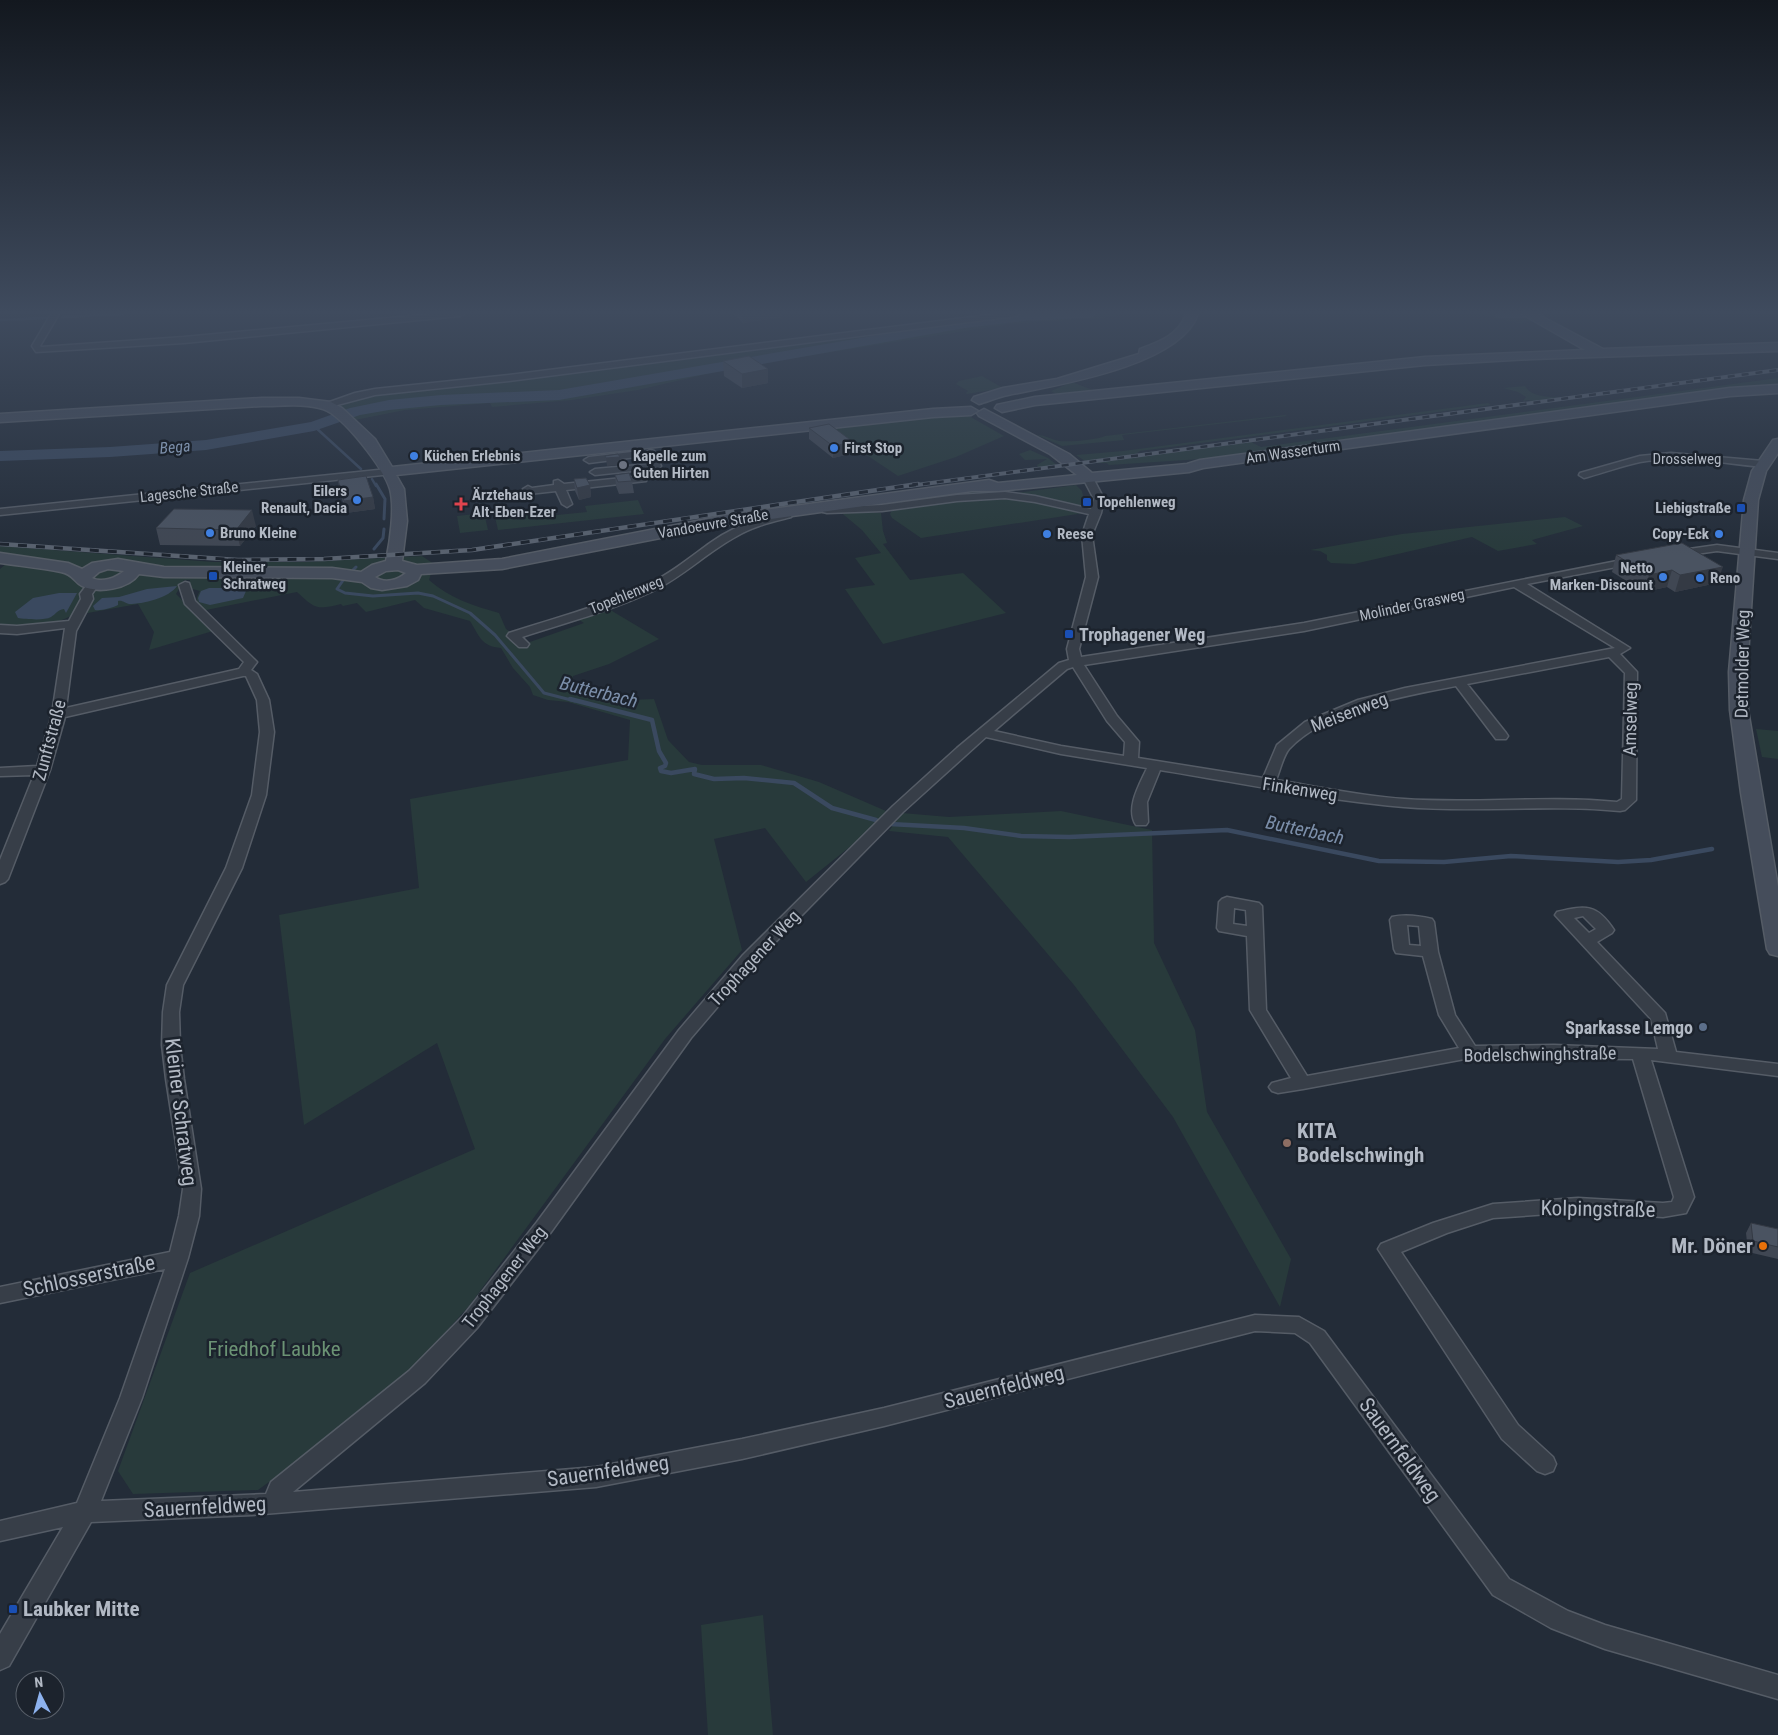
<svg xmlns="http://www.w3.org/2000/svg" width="1778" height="1735" font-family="'Roboto Condensed',sans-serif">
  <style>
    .green { fill: #283a3b }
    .water { fill: #3a495f }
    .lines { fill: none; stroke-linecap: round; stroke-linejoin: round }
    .stream-far2 { stroke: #3a495f; stroke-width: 2.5 }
    .stream-far1 { stroke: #3a495f; stroke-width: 3 }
    .stream { stroke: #3a495f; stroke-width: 4.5 }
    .river { fill: #3a495f; fill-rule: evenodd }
    .street-casing { stroke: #555c66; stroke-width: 3 }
    .secondary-casing { stroke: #555c66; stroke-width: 3 }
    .street { fill: #373e48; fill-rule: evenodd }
    .secondary { fill: #454d5b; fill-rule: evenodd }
    .rail-far1-casing { stroke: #59626f; stroke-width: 4 }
    .rail-casing { stroke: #59626f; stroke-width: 4.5 }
    .rail-far1 { stroke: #1c232d; stroke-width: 2.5; stroke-dasharray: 7; stroke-linecap: butt }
    .rail { stroke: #1c232d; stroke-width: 3; stroke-dasharray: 9; stroke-linecap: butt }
    .wall { fill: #404753 }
    .shaded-wall { fill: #343a44 }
    .building { fill: #4a5361; stroke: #343a44 }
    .shop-dot { fill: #3f7fe0; stroke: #1c232d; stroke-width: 2 }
    .worship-dot { fill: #6b7280; stroke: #1c232d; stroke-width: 2 }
    .transit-dot { fill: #1a4fb4; stroke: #1c232d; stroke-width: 2 }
    .health-dot { fill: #e0444e; stroke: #1c232d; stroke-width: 2 }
    .service-dot { fill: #5c6f8a; stroke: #1c232d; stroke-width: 2 }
    .education-dot { fill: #8d6e63; stroke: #1c232d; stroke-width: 2 }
    .food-dot { fill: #e8710a; stroke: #1c232d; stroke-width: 2 }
    .labels { text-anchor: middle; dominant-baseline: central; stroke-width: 5; stroke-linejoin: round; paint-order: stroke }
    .far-poi-label { font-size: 15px; font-weight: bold; fill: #b2b9c4; stroke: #1c232d; text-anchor: start }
    .far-street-label { font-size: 15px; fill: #b2b9c4; stroke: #1c232d }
    .far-water-label { font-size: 16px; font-style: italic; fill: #7c8faa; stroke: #1c232d }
    .poi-label { font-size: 18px; font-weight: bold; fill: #b2b9c4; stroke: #1c232d; text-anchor: start }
    .street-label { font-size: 18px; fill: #b2b9c4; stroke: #1c232d }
    .water-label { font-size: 19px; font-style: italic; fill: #7c8faa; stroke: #1c232d }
    .near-street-label { font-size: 21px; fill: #b2b9c4; stroke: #1c232d }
    .near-poi-label { font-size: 21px; font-weight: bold; fill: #b2b9c4; stroke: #1c232d; text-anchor: start }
    .near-park-label { font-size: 21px; fill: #6b9374; stroke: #1c232d }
  </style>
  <rect width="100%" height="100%" fill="#232c38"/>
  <path class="green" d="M1023 314H1125L1102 318 1010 324 737 367 638 390 572 400 492 407 490 403 405 410 355 420 345 411 334 405 361 396Z
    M1475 314H1522L1535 321 1519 323Z
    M982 376 1003 388 967 394 966 393 968 391 956 384 959 381Z
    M1778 378V387L1217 458 1109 465 1107 463H1092L1251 442 1261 447Z
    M1072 382 1095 391 1058 395 1051 391Z
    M1525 386C1532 398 1549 396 1561 398L1533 402 1529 400 1523 401 1526 397 1518 392 1503 388Z
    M1488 403 1491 405 1140 451 1136 454 1085 461 1076 455 1123 451Z
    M955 414 969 416 1004 436 956 457 898 476 826 428Z
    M1285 415 1287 416 1122 435 1124 440 1062 446 1037 435C1046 435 1052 440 1060 441 1070 442 1097 440 1105 436Z
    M1030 450 1048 458 1057 465 1038 468 1037 465 1047 459 1025 460 1019 454Z
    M1057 485 1008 491 1005 493 882 506 839 507 930 494Z
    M1076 485 1082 491 1085 505 1083 506 1009 494Z
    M1001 498 1026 499 1084 513 921 538 892 518 890 514 893 508 939 502Z
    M638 500 644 514 498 530 495 517 545 512 547 516 587 512 585 506Z
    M838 510 881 513 883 531 887 543 883 544 910 580 963 573 1006 613 883 644 845 589 875 585 855 558 881 553 862 530Z
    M484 513 488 530 460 533 457 516Z
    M1565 517 1583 526 1532 540 1537 544 1498 551 1472 537 1354 564 1331 563 1327 560V555L1320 551 1310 550 1402 534Z
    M0 546 214 562H304L422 556 434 564 429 580C449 598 474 606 499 613L506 629 527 643 584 623 576 618 607 608 659 639 609 664 573 676 571 688 580 695 631 700 654 699 668 740 689 762 702 765H761L819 782 886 811 876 826 806 882 765 828 714 839 742 950 665 1039 469 1306 412 1369 362 1414 258 1490 133 1494 118 1471 190 1273 475 1149 437 1043 304 1125 279 915 419 888 410 799 628 760 630 720 568 702 548 700 533 695 530 687 513 668 501 648C481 646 480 637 470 621L424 608 415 600 366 612 357 603 343 606 341 604C317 610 315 609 297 592L201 611C196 603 195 599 200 591L189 588 190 580H184L176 594 213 631 149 650 154 632 138 604 71 616 51 625 15 628 3 626 0 623V569L15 556 0 554Z
    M1756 729 1778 731V759L1762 757Z
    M1061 811 1152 830 1154 943 1195 1030 1207 1112 1291 1259 1280 1307 1173 1117 1074 985 948 837 889 831 902 813 949 817Z
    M763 1615 773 1735H708L701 1625Z"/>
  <path class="water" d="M177 586C169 598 143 604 129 604 124 603 123 600 118 601V605C112 608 101 611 95 610L93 606 102 598 119 597 147 589Z
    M209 588H242L246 591 243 598 210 605 199 602 198 598 201 591Z
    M59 593H77L66 613 64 609C57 610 56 614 51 617 44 621 25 619 18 618L15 612 33 598Z"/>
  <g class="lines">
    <path class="stream-far2" d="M62 317 124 314
      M0 320 47 318
      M314 426 361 469
      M372 479 376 486"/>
    <path class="stream-far1" d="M376 484 385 499 384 519
      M374 549 383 538 384 529
      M353 570 356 567
      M344 579 337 589 345 593 373 596 418 593 433 596 470 613 495 635 544 693 575 701"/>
    <path class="stream" d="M570 699 652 720 659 751 666 763 665 766 660 768 661 771 671 773 695 769 694 774 714 779 744 778 794 783 832 808 876 820
      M890 824 964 828 1021 836 1069 837 1227 830 1379 861 1444 862 1511 856 1618 862 1651 860 1712 849"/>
    <path class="river" d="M1012 314H1095L1093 317 1088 318 1024 321 965 328 559 400 441 405 389 410 360 415 314 431 206 450 110 457 0 461V451L110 447 206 440 311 422 350 408 389 400 441 395 559 390 965 320Z
      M1494 314H1545L1543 317 1538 318H1501L1496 317Z"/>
    <defs>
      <path id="street" d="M51 314H59L40 346 41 347 184 337 433 314H464L460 316 184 343 36 352 32 346Z
        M996 314H1020L1016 316 509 381 375 395 326 408 321 405 355 393 375 389 509 375Z
        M650 450 654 451 661 466 660 468 595 475 590 472 595 469 650 464 645 453Z
        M640 451 645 454 644 456 589 463 584 460 589 457Z
        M1671 453 1763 461 1768 464 1763 467C1722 463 1680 455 1640 462 1621 466 1603 473 1584 478L1579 475 1580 473 1640 456Z
        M388 469 392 470V474L0 515V509Z
        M1088 475 1093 478 1104 499 1101 513 1092 535 1098 577 1079 649 1081 657 1304 623 1632 558 1636 559 1638 561 1636 563 1632 564 1527 584 1630 648 1620 654 1637 672 1636 800 1625 810 1620 811C1548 804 1476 813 1404 807 1322 800 1241 783 1160 770L1147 802 1148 822 1146 825H1136C1125 808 1140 784 1147 768L1061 754 986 737 903 812 755 963 691 1038 551 1232 477 1328 425 1383 293 1492 596 1467 742 1439 884 1408 1255 1315 1299 1317 1324 1331 1509 1579 1568 1611 1605 1625 1778 1675V1699L1605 1649 1551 1628 1493 1595 1310 1343 1295 1333 1255 1331 884 1426 742 1459 596 1487 252 1515 91 1522 9 1666 0 1670V1634L63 1527 0 1541V1521L77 1503 120 1398 165 1269 0 1303V1287L170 1252 179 1216 183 1189 166 1079 162 1045 163 1012 167 985 226 868 252 795 260 732 257 700 246 676H243L65 717 50 770 8 879 5 882 0 884V860L34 775 0 776V768L37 766 52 714 65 628 17 634 0 633V625L17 626 69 621 81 599 80 594 89 582H97L99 584 92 594 93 599 76 631 66 708 239 669 244 662 185 604 179 585 185 582 189 583 195 601 257 662 251 670 257 674 269 700 274 732 266 795 242 868 183 985 179 1012 180 1045 184 1079 201 1189 199 1216 188 1258 142 1398 101 1501 266 1494 271 1482 409 1371 463 1316 537 1222 679 1030 743 955 893 806 957 748 1059 663 1069 660 1067 649 1086 577 1082 535 1089 514 1035 502 1005 498 957 501 882 511 827 513 823 512 822 510 823 508 882 505 957 495 1005 492 1035 496 1091 509 1094 499 1083 478ZM1514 587 1615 648 1405 688 1358 700 1305 722 1277 745 1263 778 1138 758 1139 742 1117 716 1084 665 1304 631ZM1609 657 1625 673 1622 799 1617 802C1546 795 1475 804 1404 799 1362 796 1319 787 1276 780 1280 771 1283 756 1289 749 1327 709 1404 696 1456 686L1496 739H1506L1508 736 1506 733 1467 684ZM1073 667 1107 721 1125 742 1124 756 1061 746 994 731 1067 669Z
        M642 476 647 479 646 481 566 490 572 504 567 507 562 504 556 491 529 494 525 493 523 489 528 486 532 488 554 485V481L558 480 564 484Z
        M787 512 792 515 791 517C773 522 753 526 737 536 707 552 683 577 651 592 610 611 565 623 522 637L529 644 527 647H519L507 636 509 633C553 619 600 606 643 587 667 576 688 559 710 543 732 527 760 517 787 512Z
        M1717 545 1778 553V559L1717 551 1675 557 1669 554 1675 551Z
        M1227 897 1259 903 1262 906 1266 1010 1307 1076 1459 1048 1439 1015 1423 956 1396 953 1394 949 1390 920 1392 917C1404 914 1420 916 1432 919L1434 922 1438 952 1455 1015 1475 1046 1554 1045 1658 1049 1651 1019 1555 915 1557 912C1586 905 1597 904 1614 930L1612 933 1597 942 1665 1013 1676 1052 1778 1064V1076L1651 1060 1694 1197 1686 1213 1663 1217 1578 1212 1493 1218 1447 1233 1401 1252 1518 1425 1553 1457 1556 1464 1553 1471 1545 1474 1537 1471 1502 1439 1378 1249 1381 1244 1433 1223 1493 1204 1578 1198 1663 1203 1672 1202 1674 1197 1633 1059 1470 1058 1303 1089 1278 1093 1272 1091 1269 1087 1272 1083 1291 1078 1250 1010 1247 936 1219 931 1217 928 1219 902 1222 899ZM1234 908 1246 910 1247 926 1233 924ZM1583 916 1596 929 1589 933 1574 918ZM1407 925 1419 926 1421 946 1409 945Z"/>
      <path id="secondary" d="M1186 314H1198C1180 366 1057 385 1008 395 998 397 989 401 979 404L972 400 974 397 1003 388 1057 379 1139 354 1140 349C1159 342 1179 335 1186 314Z
        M1522 314H1537L1603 349 1778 343V351L1532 359 1425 365 1035 405 1002 412 995 408 997 405 1035 397 1425 357 1585 350Z
        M1778 385V393L1730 396 1203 468 1189 472 998 491H972L727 525 502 569 421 574 418 580 407 586 382 590 371 588 362 582 332 578 164 577 139 574C129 589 98 594 82 586 74 582 73 574 61 572 41 568 20 566 0 563V553L68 563 82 569 92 563 118 559 164 567 332 568 361 572 372 565 386 561C390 542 395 508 390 489 384 469 343 415 323 409 305 403 281 406 262 406L0 422V414L262 398H299L331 402 342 408 375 439 392 467 933 409 971 407 978 411 971 415 933 417 396 475 404 489 407 521 402 561 417 565 502 559 727 515 989 480 998 483 1077 475 1050 454 979 416 977 413 984 409 1069 454 1092 473 1187 464 1200 460 1730 388ZM108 569 124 571C116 578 102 583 92 578L99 572ZM398 570 406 573C398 580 385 584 375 577L386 571Z
        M1778 439V453L1766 471 1758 500 1747 672 1748 710 1778 887V956L1770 954 1767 949 1741 793 1730 710 1729 672 1744 500 1752 471 1773 440Z"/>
    </defs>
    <use href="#street" class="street-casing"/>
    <use href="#secondary" class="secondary-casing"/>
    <use href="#street" class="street"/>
    <use href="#secondary" class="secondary"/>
    <defs>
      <path id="rail-far1" d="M909 486 1778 370"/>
      <path id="rail" d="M0 544 238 560 324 559 472 550 918 484"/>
    </defs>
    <use href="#rail-far1" class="rail-far1-casing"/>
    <use href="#rail" class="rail-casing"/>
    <use href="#rail-far1" class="rail-far1"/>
    <use href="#rail" class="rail"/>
  </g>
  <path class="wall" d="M734 314H783V317L743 323Z
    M723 361 768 383 742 388 724 376Z
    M809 428 853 442 854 453 833 458 809 439Z
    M615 475 632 481 634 493 619 494 616 486Z
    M574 479 590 485 591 497 579 500 575 491Z
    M338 480 373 497 375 509 346 513 340 492Z
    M256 526 240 546 160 545 156 528Z
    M1682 543 1717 583 1675 592 1667 587 1644 592 1612 572 1616 555Z
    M1751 1223 1778 1229V1259L1748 1252 1746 1233Z"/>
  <path class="shaded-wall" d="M742 314H783V317L743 323Z
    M768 369V383L742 388V374Z
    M853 442 854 453 833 458V446Z
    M620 457V465L607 466 606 458Z
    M590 485 591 497 579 500 577 488Z
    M373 497 375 509 346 513 344 501Z
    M252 510 256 526 240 546 236 530Z
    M1723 567 1717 583 1675 592 1680 575Z
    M1672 570 1667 587 1644 592 1649 575Z"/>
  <path class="building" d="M749 356 768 369 742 374 723 361Z
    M829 424 853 442 833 446 809 428Z
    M618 454 620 457 606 458 605 456Z
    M629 473 632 481 618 482 615 475Z
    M366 476 373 497 344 501 338 480Z
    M586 478 590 485 577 488 574 479Z
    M174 509 252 510 236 530 156 528Z
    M1682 543 1723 567 1680 575 1672 570 1649 575 1616 555Z
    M1751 1223 1778 1229V1247L1753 1241Z"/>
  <linearGradient id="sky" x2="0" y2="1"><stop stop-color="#13181f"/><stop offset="0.56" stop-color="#3f4b5e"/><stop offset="1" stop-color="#3f4b5e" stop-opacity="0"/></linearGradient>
  <rect width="1778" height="557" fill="url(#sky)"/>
  <g class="shop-dot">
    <circle cx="834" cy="448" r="5"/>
    <circle cx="414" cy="456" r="5"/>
    <circle cx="357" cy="500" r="5"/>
    <circle cx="210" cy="533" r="5"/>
    <circle cx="1047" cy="534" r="5"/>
    <circle cx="1719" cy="534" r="5"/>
    <circle cx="1663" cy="577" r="5"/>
    <circle cx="1700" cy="578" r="5"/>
  </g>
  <circle class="worship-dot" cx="623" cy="465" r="5"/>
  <g class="transit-dot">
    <rect x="1082" y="497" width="10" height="10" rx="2.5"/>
    <rect x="1736" y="503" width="10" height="10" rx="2.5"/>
    <rect x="208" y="571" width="10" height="10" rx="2.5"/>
    <rect x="1064" y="629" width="10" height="10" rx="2.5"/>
    <rect x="8" y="1604" width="10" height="10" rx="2.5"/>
  </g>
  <path class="health-dot" d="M458.5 496.5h5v5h5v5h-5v5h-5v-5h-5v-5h5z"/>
  <circle class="service-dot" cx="1703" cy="1027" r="5"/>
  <circle class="education-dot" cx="1287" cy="1143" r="5"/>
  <circle class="food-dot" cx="1763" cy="1246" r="5"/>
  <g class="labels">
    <g class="far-poi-label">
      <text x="844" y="448">First Stop</text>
      <text x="424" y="456">Küchen Erlebnis</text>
      <text x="633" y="456">Kapelle zum<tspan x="633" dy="17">Guten Hirten</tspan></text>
      <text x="347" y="491" text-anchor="end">Eilers<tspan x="347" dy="17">Renault, Dacia</tspan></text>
      <text x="472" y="495">Ärztehaus<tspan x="472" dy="17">Alt-Eben-Ezer</tspan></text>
      <text x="1097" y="502">Topehlenweg</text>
      <text x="1731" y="508" text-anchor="end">Liebigstraße</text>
      <text x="220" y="533">Bruno Kleine</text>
      <text x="1057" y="534">Reese</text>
      <text x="1709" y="534" text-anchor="end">Copy-Eck</text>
      <text x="223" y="567">Kleiner<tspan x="223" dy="17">Schratweg</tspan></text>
      <text x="1653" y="568" text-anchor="end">Netto<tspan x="1653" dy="17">Marken-Discount</tspan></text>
      <text x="1710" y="578">Reno</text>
    </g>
    <g class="far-street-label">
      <text transform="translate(1293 452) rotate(-8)">Am Wasserturm</text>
      <text x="1687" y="459">Drosselweg</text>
      <text transform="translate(189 492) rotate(-6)">Lagesche Straße</text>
      <text transform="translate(713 524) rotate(-10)">Vandoeuvre Straße</text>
      <text transform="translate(626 595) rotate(-22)">Topehlenweg</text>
      <text transform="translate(1412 605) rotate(-12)">Molinder Grasweg</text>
    </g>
    <g class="far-water-label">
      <text transform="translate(175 447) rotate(-5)">Bega</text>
    </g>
    <g class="poi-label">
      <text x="1079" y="634">Trophagener Weg</text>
      <text x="1693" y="1027" text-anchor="end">Sparkasse Lemgo</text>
    </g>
    <g class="street-label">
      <text transform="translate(1742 664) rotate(-89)">Detmolder Weg</text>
      <text transform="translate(1349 712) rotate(-21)">Meisenweg</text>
      <text transform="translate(1630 719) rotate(-89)">Amselweg</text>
      <text transform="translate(49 740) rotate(-75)">Zunftstraße</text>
      <text transform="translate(1300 789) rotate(9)">Finkenweg</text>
      <text transform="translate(754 958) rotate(-47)">Trophagener Weg</text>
      <text transform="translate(1540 1054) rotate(-1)">Bodelschwinghstraße</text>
      <text transform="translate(504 1277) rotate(-52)">Trophagener Weg</text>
    </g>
    <g class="water-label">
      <text transform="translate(599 692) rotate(14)">Butterbach</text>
      <text transform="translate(1305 830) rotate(12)">Butterbach</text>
    </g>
    <g class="near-street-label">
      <text transform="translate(181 1112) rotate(83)">Kleiner Schratweg</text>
      <text transform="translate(1598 1209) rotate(1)">Kolpingstraße</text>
      <text transform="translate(89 1276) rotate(-12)">Schlosserstraße</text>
      <text transform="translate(1004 1387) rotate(-14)">Sauernfeldweg</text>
      <text transform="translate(1400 1450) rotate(54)">Sauernfeldweg</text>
      <text transform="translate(608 1471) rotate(-8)">Sauernfeldweg</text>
      <text transform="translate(205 1507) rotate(-3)">Sauernfeldweg</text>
    </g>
    <g class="near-poi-label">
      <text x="1297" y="1131">KITA<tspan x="1297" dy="24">Bodelschwingh</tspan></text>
      <text x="1753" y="1246" text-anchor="end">Mr. Döner</text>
      <text x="23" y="1609">Laubker Mitte</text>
    </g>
    <g class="near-park-label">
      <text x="274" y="1349">Friedhof Laubke</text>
    </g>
  </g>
  <g transform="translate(40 1695) rotate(354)"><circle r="24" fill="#1c232d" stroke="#585f69"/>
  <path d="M0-4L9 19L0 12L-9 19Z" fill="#8db2ee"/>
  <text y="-8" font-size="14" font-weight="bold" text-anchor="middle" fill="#b2b9c4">N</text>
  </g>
</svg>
